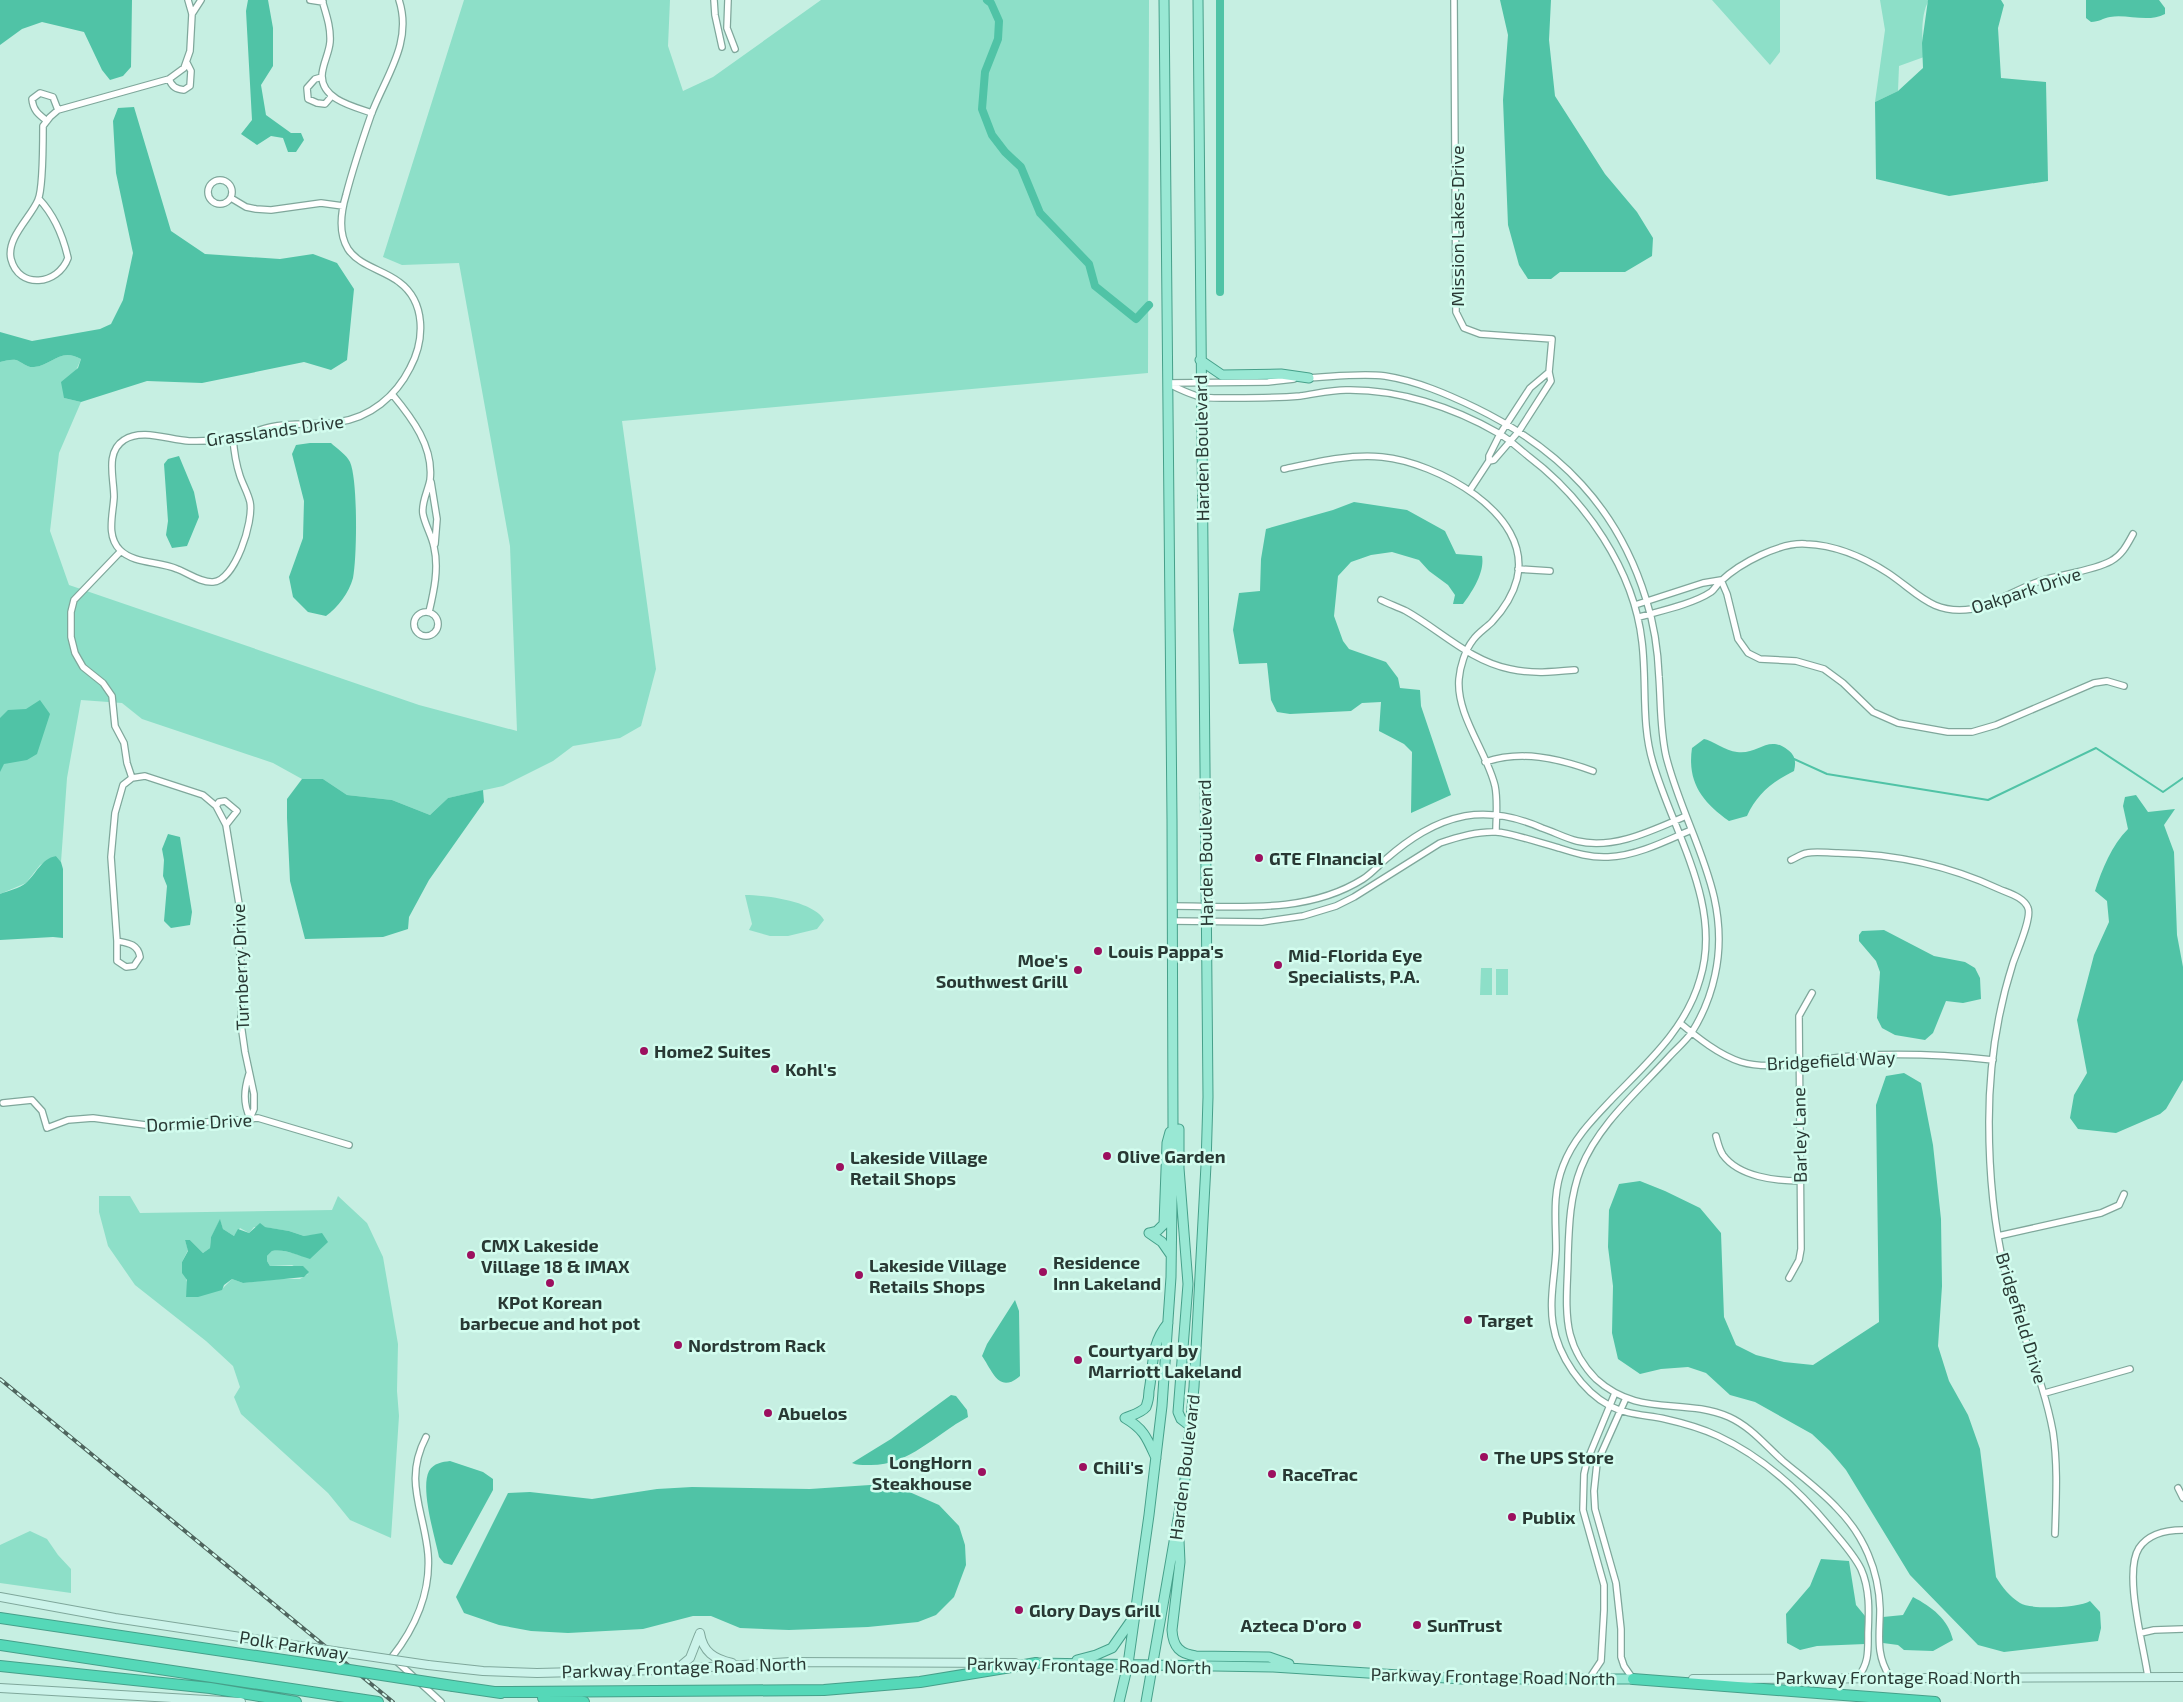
<svg xmlns="http://www.w3.org/2000/svg" width="2183" height="1702" font-family="'Exo 2',sans-serif">
  <style>
    .green { fill: #8ddfc8; fill-rule: evenodd }
    .water { fill: #50c3a6 }
    .lines { fill: none; stroke-linecap: round; stroke-linejoin: round }
    .stream { stroke: #50c3a6; stroke-width: 2 }
    .canal { stroke: #50c3a6; stroke-width: 8 }
    .minor-casing { stroke: #7fa79b; stroke-width: 8 }
    .secondary-casing { stroke: #7fa79b; stroke-width: 10 }
    .primary-casing { stroke: #46a08a; stroke-width: 11 }
    .motorway-casing { stroke: #46a08a; stroke-width: 12 }
    .minor { stroke: #fff; stroke-width: 5.5 }
    .secondary { stroke: #ccf3ea; stroke-width: 8 }
    .primary { stroke: #99e8d4; stroke-width: 9 }
    .motorway { stroke: #55d8b8; stroke-width: 10 }
    .rail-casing { stroke: #4f655e; stroke-width: 4 }
    .rail { stroke: #d3fdef; stroke-width: 2; stroke-dasharray: 5.5; stroke-linecap: butt }
    .secondary-bridge-casing { stroke: #7fa79b; stroke-width: 10; stroke-linecap: butt }
    .motorway-bridge-casing { stroke: #46a08a; stroke-width: 12; stroke-linecap: butt }
    .secondary-bridge { stroke: #ccf3ea; stroke-width: 8 }
    .motorway-bridge { stroke: #55d8b8; stroke-width: 10 }
    .poi-dot { fill: #9c105f; stroke: #d3fdef; stroke-width: 2 }
    .labels { text-anchor: middle; dominant-baseline: central; stroke-width: 5; stroke-linejoin: round; paint-order: stroke }
    .street-label { font-size: 18px; fill: #293934; stroke: #d3fdef }
    .poi-label { font-size: 18px; font-weight: bold; fill: #293934; stroke: #d3fdef; text-anchor: start }
  </style>
  <rect width="100%" height="100%" fill="#c6efe2"/>
  <path class="green" d="M464 0H670L668 46 683 91 713 77 821 0H1149L1148 373 622 421 656 669 641 726 620 738 573 746 553 761 503 786 448 798 430 815 392 800 347 795 323 779H302L273 763 142 719 122 703 81 700 67 778 61 862 56 856 40 865 26 883 0 894V362C5 361 11 359 16 360 22 362 27 368 34 367 53 365 60 347 81 359L64 398 81 402 59 453 50 531 69 585 419 705 517 731 510 546 459 263 402 265 383 257Z
    M1712 0H1780V52L1770 65Z
    M1880 0H1929C1920 15 1922 41 1924 57L1899 66 1898 91 1875 102 1885 30Z
    M745 895C765 895 814 901 824 920L817 929 788 936H770L749 930 752 924Z
    M1481 968H1492V995H1480Z
    M1496 969H1508V995H1496Z
    M99 1196H130L140 1213 332 1210 338 1196 367 1223 383 1257 398 1344 397 1391 399 1416 391 1538 350 1520 328 1493 241 1414 234 1397 240 1387 233 1366 206 1341 135 1285 108 1246 99 1212ZM220 1220 223 1229 234 1236 240 1228 249 1233 254 1227H264L289 1231 304 1236 322 1234 310 1258C296 1255 286 1249 272 1251L267 1256V1261L270 1266 292 1265 308 1274 300 1279H278L243 1283 232 1279 223 1288 186 1297 188 1286 182 1262 188 1250 185 1240H190L203 1253 210 1248 211 1237Z
    M30 1531 47 1539 58 1555 71 1569V1593L0 1583V1545Z"/>
  <path class="water" d="M0 0H132L131 67 123 76 110 80 102 70 84 32 42 22 22 29 0 45Z
    M248 0H268L273 28V66L261 85 266 115 291 133H301L304 140 296 152H288L283 138 271 136 257 145 241 134 252 120 246 11Z
    M1500 0H1551L1549 40 1555 96 1605 174 1637 212 1653 238 1652 256 1625 272H1560L1551 279H1528L1519 265 1508 225 1503 100 1508 35Z
    M1928 0H2001L2004 5 1998 28 2001 78 2046 82 2048 181 1949 196 1876 179 1875 102 1898 91 1923 68 1922 43Z
    M2086 0H2159L2165 8V14C2148 23 2128 14 2110 17 2103 18 2099 22 2091 22L2086 18Z
    M134 107 171 231 205 254 280 259 313 254 337 263 354 289 347 360 331 370 304 362 202 383 147 381 81 402 64 398 61 382 78 368 81 359C60 347 53 365 34 367 27 368 22 362 16 360 11 359 5 361 0 362V332L32 341 100 329 111 324 123 300 133 253 116 173 113 121 118 108Z
    M310 443H331C336 448 347 455 350 462 358 480 357 558 353 578 349 593 338 607 326 616L308 612 293 597 289 577 303 538 304 501 292 454 296 445Z
    M179 456 194 492 199 517 187 546 172 548 166 535 168 521 164 464 168 459Z
    M1354 502 1407 510 1445 531 1456 554 1482 556C1485 572 1472 592 1463 604H1453L1455 595 1448 585 1429 571 1419 560 1392 552 1371 555 1351 562 1338 576 1334 616 1343 641 1349 649 1386 662 1398 678 1400 688 1420 690 1421 706 1451 795 1411 813 1412 752 1404 744 1379 731 1381 702 1362 703 1351 711 1290 714 1277 712 1271 700 1267 663 1239 664 1233 630 1239 593 1260 591 1261 559 1266 529 1333 510Z
    M40 700 50 714 37 754 27 760 4 764 0 772V718L8 710 26 709Z
    M1704 739C1711 740 1726 751 1737 752 1758 755 1768 734 1788 750 1796 756 1796 763 1794 771 1772 782 1757 794 1747 816L1729 821C1702 802 1687 782 1692 748Z
    M302 779H323L347 795 392 800 430 815 448 798 483 790 484 802 429 880 409 917 408 929 383 937 305 939 290 881 287 818V799Z
    M2136 795 2148 812 2175 809 2164 825 2174 852 2177 935 2183 967V1080L2166 1109 2160 1114 2116 1133 2078 1129 2070 1118 2074 1095 2087 1073 2077 1020 2094 955 2109 922 2107 901 2095 891C2102 869 2112 845 2128 829L2123 806 2125 797Z
    M168 834 180 837 192 912 190 925 171 928 164 921 167 886 163 876 164 860 162 849Z
    M56 856 61 862 63 869V938L53 937 0 940V894C8 891 20 888 26 883 37 873 41 859 56 856Z
    M1884 930 1934 956 1965 962 1975 968 1980 978 1981 999 1963 1003 1946 1001 1933 1033 1925 1040 1895 1035 1882 1028 1877 1018 1880 972 1876 961 1859 941V935L1862 931Z
    M1904 1073 1921 1083 1933 1145 1941 1219 1942 1286 1938 1346 1949 1381 1968 1415 1980 1449 1996 1577C2003 1588 2009 1596 2020 1603 2031 1610 2079 1608 2090 1601L2100 1612 2101 1628 2098 1641 2004 1652 1978 1645 1910 1575 1846 1470 1830 1451 1812 1434 1755 1402 1730 1395 1706 1373 1688 1367 1661 1369 1640 1374 1618 1359 1612 1333 1613 1286 1608 1247 1609 1210 1619 1184 1640 1181 1665 1191 1700 1208 1721 1233 1724 1317 1736 1345 1756 1355 1784 1362 1813 1365 1879 1322 1876 1105 1886 1076Z
    M220 1219 223 1229 234 1236 238 1229 249 1233 260 1223 265 1227 289 1231 304 1236 322 1233 328 1242 310 1259C296 1255 286 1249 272 1251L267 1256V1261L270 1266H303L309 1272 304 1277 243 1283 232 1279 224 1285 222 1290 198 1297H186L187 1280 182 1273V1262L188 1251 185 1240H190L203 1253 210 1248 211 1237Z
    M1015 1300 1019 1311 1020 1376C999 1394 993 1372 982 1356L987 1344Z
    M951 1395 956 1396 967 1410 968 1417C934 1435 908 1467 867 1465 861 1465 857 1465 852 1463L891 1439Z
    M450 1461 483 1472 493 1479V1490L452 1565 444 1563 439 1557C435 1537 420 1489 429 1471 434 1463 442 1462 450 1461Z
    M870 1485 898 1487 939 1505 959 1526 965 1545 966 1565 954 1597 936 1615 918 1622 868 1627 789 1630 740 1628 711 1616H693L643 1629 568 1633 531 1631 499 1625 464 1613 456 1597 508 1493 530 1492 592 1499 657 1489 692 1487 810 1489Z
    M1821 1559 1849 1561 1856 1605 1865 1616V1644L1817 1646 1800 1650 1787 1643 1786 1614 1810 1586Z
    M1913 1597C1932 1607 1948 1619 1953 1640L1933 1651 1904 1650 1898 1645 1883 1643V1617L1903 1615Z"/>
  <g class="lines">
    <path class="stream" d="M1794 759 1827 774 1988 800 2096 748 2163 792 2183 778"/>
    <path class="canal" d="M987 0 991 3 999 21 998 39 985 72 982 109 992 135 1005 152 1021 167 1040 213 1089 264 1095 286 1136 319 1149 305
      M1220 0V292"/>
    <defs>
      <path id="minor" d="M310 0 323 2
        M322 0C326 14 331 27 330 42 329 54 322 65 322 76 322 100 355 107 372 113
        M714 0 715 15 722 47
        M728 0 727 28 735 49
        M1454 0 1456 312 1464 328 1480 334 1552 339 1549 372 1551 381 1519 431 1494 460 1489 461
        M192 14 201 0
        M322 77 315 79 307 88 308 99 317 103 325 104 331 97
        M169 79C172 87 176 89 184 90L190 86 191 71 187 63
        M47 121C38 114 33 110 32 99L40 93 53 97 58 110
        M208 192a12 12 0 1 1 24 0a12 12 0 1 1-24 0Z
        M231 198 246 207 256 209 271 210 321 203 343 206
        M39 199C55 216 63 236 68 258 58 285 19 290 11 259 6 238 31 217 38 200 43 189 43 141 43 126L50 117 58 110 169 79 184 68 190 51 192 14 188 0
        M1306 378C1332 377 1359 373 1385 376 1417 381 1447 394 1476 408 1560 449 1618 508 1646 599 1654 624 1658 651 1659 677 1661 704 1660 729 1666 756 1685 832 1733 894 1715 975 1711 994 1702 1016 1692 1032 1685 1042 1675 1050 1668 1058 1637 1092 1598 1125 1581 1168 1570 1196 1569 1225 1568 1255 1568 1280 1564 1309 1570 1334 1574 1350 1584 1367 1596 1379 1639 1418 1682 1397 1729 1417 1751 1427 1765 1445 1783 1461 1801 1476 1820 1490 1836 1507 1864 1535 1879 1571 1880 1609 1880 1635 1875 1654 1890 1677
        M1167 383 1268 382 1294 379
        M1171 385C1179 389 1188 393 1197 396 1208 399 1222 398 1234 398 1256 398 1278 398 1300 396 1315 394 1330 390 1346 390 1398 389 1453 407 1498 433 1509 439 1518 448 1528 456 1585 499 1634 570 1642 642 1647 683 1641 724 1653 763 1673 832 1723 905 1700 979 1686 1029 1647 1063 1612 1099 1593 1119 1573 1139 1563 1166 1552 1194 1556 1221 1556 1250 1555 1274 1549 1300 1553 1324 1558 1356 1582 1391 1610 1406 1627 1415 1647 1415 1665 1419 1683 1423 1701 1428 1718 1436 1763 1457 1802 1493 1833 1531 1843 1543 1854 1555 1861 1569 1870 1589 1869 1612 1868 1633 1868 1651 1869 1663 1858 1677
        M392 394C412 418 434 447 430 480 428 491 421 503 423 514 425 525 432 536 434 547 439 568 434 591 429 612
        M233 438C234 451 236 464 240 476 243 485 248 493 250 502 254 521 235 581 213 582 201 583 188 573 177 569 159 561 134 564 120 550 106 536 113 515 114 497 114 478 105 452 124 440 142 428 169 440 189 441 204 441 219 441 234 438 246 435 258 430 271 427 293 422 316 426 338 422 370 418 396 396 410 368 425 340 426 302 399 282 384 270 359 266 348 249 338 233 341 212 346 195 353 168 362 141 371 115 385 77 413 43 399 0
        M1284 469C1317 462 1348 454 1382 457 1435 462 1533 513 1517 579 1513 595 1503 610 1492 622 1486 628 1478 633 1473 640 1465 650 1460 667 1459 679 1456 715 1487 752 1495 786 1498 801 1496 817 1496 832
        M431 482 437 519 435 544
        M1470 490 1489 461V456L1500 434 1530 388 1549 372
        M121 551 74 600 71 612V637L75 653 83 667 103 683 112 696 115 726 124 743 127 763 132 778
        M1518 569 1550 571
        M1721 580 1727 594 1738 639 1748 653 1760 659 1796 661 1824 669 1843 683 1873 712 1898 723 1948 732H1972L1996 725 2094 683 2107 681 2124 686
        M1381 600C1389 604 1398 607 1406 611 1440 630 1470 661 1510 669 1532 674 1553 672 1575 670
        M1635 605 1703 583 1721 580
        M414 624a12 12 0 1 1 24 0a12 12 0 1 1-24 0Z
        M1639 617C1660 611 1693 604 1711 592 1715 589 1717 584 1721 581 1740 563 1780 542 1806 544 1835 545 1865 558 1888 573 1918 593 1932 615 1972 609 1996 603 2017 589 2040 581 2062 574 2093 571 2111 561 2122 555 2127 545 2133 534
        M1485 762C1521 750 1558 758 1593 771
        M216 806 219 802 225 801 237 811 226 825
        M1791 860C1796 858 1801 854 1807 853 1816 851 1828 853 1838 853 1894 854 1948 865 1999 889 2008 893 2024 897 2028 908 2032 918 2017 951 2013 963 1997 1013 1989 1070 1989 1122 1989 1184 1996 1248 2015 1308 2028 1349 2045 1388 2053 1432 2058 1466 2056 1500 2055 1534
        M1171 906C1235 906 1306 915 1363 879 1371 874 1378 866 1386 859 1409 839 1434 822 1465 816 1491 812 1517 817 1542 828 1554 832 1565 838 1577 841 1614 850 1653 830 1686 816
        M1171 921 1262 922 1303 916 1336 906 1354 897 1440 843C1457 837 1478 831 1496 832 1512 833 1543 844 1559 848 1575 853 1591 858 1608 857 1636 856 1666 841 1691 830
        M117 941 111 857 115 813 123 785 132 778 145 776 203 795 216 806 226 825 241 916 238 940 241 962V1024L245 1052 254 1094V1109L250 1118
        M117 941C128 943 138 944 140 957L134 966 126 967 117 961Z
        M1680 1023C1698 1038 1719 1055 1741 1062 1774 1072 1818 1058 1852 1056 1899 1053 1947 1055 1993 1060
        M249 1074C244 1090 243 1103 250 1118
        M3 1103 32 1100 42 1111 47 1128 68 1120 93 1118 153 1126 258 1118 349 1145
        M1716 1136C1718 1143 1719 1149 1723 1155 1739 1177 1776 1181 1800 1181
        M1998 1236 2101 1213 2119 1205 2124 1194
        M1789 1278 1799 1260 1801 1249 1799 1016 1812 993
        M2045 1393 2130 1369
        M1626 1398 1597 1463 1594 1491 1595 1509 1616 1583 1621 1629V1657L1624 1666 1633 1679
        M426 1437C403 1481 424 1510 428 1554 431 1592 415 1628 392 1657L441 1702
        M2178 1488 2183 1498
        M2141 1633 2154 1630 2183 1629
        M2148 1677C2144 1647 2123 1573 2139 1548 2149 1533 2166 1530 2183 1530
        M1589 1679 1601 1661 1604 1610V1585L1583 1510 1584 1474 1587 1461 1615 1393"/>
      <path id="secondary" d="M0 1597 115 1618 293 1645
        M700 1633C703 1652 714 1659 732 1663
        M428 1665 483 1671 537 1673 659 1670 791 1662 1015 1663
        M678 1668 690 1658 699 1635
        M1693 1679 2183 1677
        M0 1688 241 1702"/>
      <path id="primary" d="M1200 360 1222 375 1281 374 1309 378
        M1179 1129V1168L1188 1284 1178 1412 1181 1419 1190 1426
        M1149 1233 1157 1231 1164 1224 1167 1143 1170 1132
        M1149 1233 1162 1242 1171 1255
        M1125 1418C1132 1415 1141 1413 1146 1407 1148 1402 1149 1396 1149 1391 1154 1365 1150 1345 1168 1323
        M1125 1418C1144 1429 1147 1438 1156 1458
        M1179 1540 1180 1562 1172 1630C1173 1647 1180 1654 1196 1656L1269 1657 1289 1664
        M1077 1660 1096 1655 1112 1648 1133 1618
        M1036 1663 1273 1667 1462 1679H1633
        M1119 1702 1128 1664 1149 1515 1162 1406 1171 1277 1173 1125 1172 819 1164 0
        M1146 1702 1185 1479 1194 1387 1206 1165 1208 1097 1198 0"/>
      <path id="motorway" d="M0 1618 317 1665
        M0 1645 378 1702
        M0 1666 210 1688 296 1702
        M1633 1679 1935 1702
        M453 1686 501 1693
        M496 1692 824 1690 920 1682 1036 1663
        M543 1698 584 1702"/>
    </defs>
    <use href="#minor" class="minor-casing"/>
    <use href="#secondary" class="secondary-casing"/>
    <use href="#primary" class="primary-casing"/>
    <use href="#motorway" class="motorway-casing"/>
    <use href="#minor" class="minor"/>
    <use href="#secondary" class="secondary"/>
    <use href="#primary" class="primary"/>
    <use href="#motorway" class="motorway"/>
    <defs>
      <path id="rail" d="M0 1379 393 1702"/>
    </defs>
    <use href="#rail" class="rail-casing"/>
    <use href="#rail" class="rail"/>
    <defs>
      <path id="secondary-bridge" d="M293 1645 428 1665"/>
      <path id="motorway-bridge" d="M317 1665 453 1686"/>
    </defs>
    <use href="#secondary-bridge" class="secondary-bridge-casing"/>
    <use href="#motorway-bridge" class="motorway-bridge-casing"/>
    <use href="#secondary-bridge" class="secondary-bridge"/>
    <use href="#motorway-bridge" class="motorway-bridge"/>
  </g>
  <g class="poi-dot">
    <circle cx="1259" cy="858" r="5"/>
    <circle cx="1098" cy="951" r="5"/>
    <circle cx="1278" cy="965" r="5"/>
    <circle cx="1078" cy="970" r="5"/>
    <circle cx="644" cy="1051" r="5"/>
    <circle cx="775" cy="1069" r="5"/>
    <circle cx="1107" cy="1156" r="5"/>
    <circle cx="840" cy="1167" r="5"/>
    <circle cx="471" cy="1255" r="5"/>
    <circle cx="1043" cy="1272" r="5"/>
    <circle cx="859" cy="1275" r="5"/>
    <circle cx="550" cy="1283" r="5"/>
    <circle cx="1468" cy="1320" r="5"/>
    <circle cx="678" cy="1345" r="5"/>
    <circle cx="1078" cy="1360" r="5"/>
    <circle cx="768" cy="1413" r="5"/>
    <circle cx="1484" cy="1457" r="5"/>
    <circle cx="1083" cy="1467" r="5"/>
    <circle cx="982" cy="1472" r="5"/>
    <circle cx="1272" cy="1474" r="5"/>
    <circle cx="1512" cy="1517" r="5"/>
    <circle cx="1019" cy="1610" r="5"/>
    <circle cx="1357" cy="1625" r="5"/>
    <circle cx="1417" cy="1625" r="5"/>
  </g>
  <g class="labels">
    <g class="street-label">
      <text transform="translate(1457 226) rotate(-90)">Mission Lakes Drive</text>
      <text transform="translate(275 430) rotate(-8)">Grasslands Drive</text>
      <text transform="translate(1201 448) rotate(-91)">Harden Boulevard</text>
      <text transform="translate(2026 590) rotate(-18)">Oakpark Drive</text>
      <text transform="translate(1205 853) rotate(-91)">Harden Boulevard</text>
      <text transform="translate(240 967) rotate(-92)">Turnberry Drive</text>
      <text transform="translate(1831 1060) rotate(-3)">Bridgefield Way</text>
      <text transform="translate(199 1122) rotate(-3)">Dormie Drive</text>
      <text transform="translate(1799 1135) rotate(-91)">Barley Lane</text>
      <text transform="translate(2022 1318) rotate(73)">Bridgefield Drive</text>
      <text transform="translate(1184 1467) rotate(-83)">Harden Boulevard</text>
      <text transform="translate(294 1645) rotate(9)">Polk Parkway</text>
      <text transform="translate(1089 1665) rotate(1)">Parkway Frontage Road North</text>
      <text transform="translate(684 1667) rotate(-2)">Parkway Frontage Road North</text>
      <text transform="translate(1493 1676) rotate(1)">Parkway Frontage Road North</text>
      <text x="1898" y="1677">Parkway Frontage Road North</text>
    </g>
    <g class="poi-label">
      <text x="1269" y="858">GTE FInancial</text>
      <text x="1108" y="951">Louis Pappa's</text>
      <text x="1288" y="955">Mid-Florida Eye<tspan x="1288" dy="21">Specialists, P.A.</tspan></text>
      <text x="1068" y="960" text-anchor="end">Moe's<tspan x="1068" dy="21">Southwest Grill</tspan></text>
      <text x="654" y="1051">Home2 Suites</text>
      <text x="785" y="1069">Kohl's</text>
      <text x="1117" y="1156">Olive Garden</text>
      <text x="850" y="1157">Lakeside Village<tspan x="850" dy="21">Retail Shops</tspan></text>
      <text x="481" y="1245">CMX Lakeside<tspan x="481" dy="21">Village 18 &amp; IMAX</tspan></text>
      <text x="1053" y="1262">Residence<tspan x="1053" dy="21">Inn Lakeland</tspan></text>
      <text x="869" y="1265">Lakeside Village<tspan x="869" dy="21">Retails Shops</tspan></text>
      <text x="550" y="1302" text-anchor="middle">KPot Korean<tspan x="550" dy="21">barbecue and hot pot</tspan></text>
      <text x="1478" y="1320">Target</text>
      <text x="688" y="1345">Nordstrom Rack</text>
      <text x="1088" y="1350">Courtyard by<tspan x="1088" dy="21">Marriott Lakeland</tspan></text>
      <text x="778" y="1413">Abuelos</text>
      <text x="1494" y="1457">The UPS Store</text>
      <text x="972" y="1462" text-anchor="end">LongHorn<tspan x="972" dy="21">Steakhouse</tspan></text>
      <text x="1093" y="1467">Chili's</text>
      <text x="1282" y="1474">RaceTrac</text>
      <text x="1522" y="1517">Publix</text>
      <text x="1029" y="1610">Glory Days Grill</text>
      <text x="1347" y="1625" text-anchor="end">Azteca D'oro</text>
      <text x="1427" y="1625">SunTrust</text>
    </g>
  </g>
</svg>
